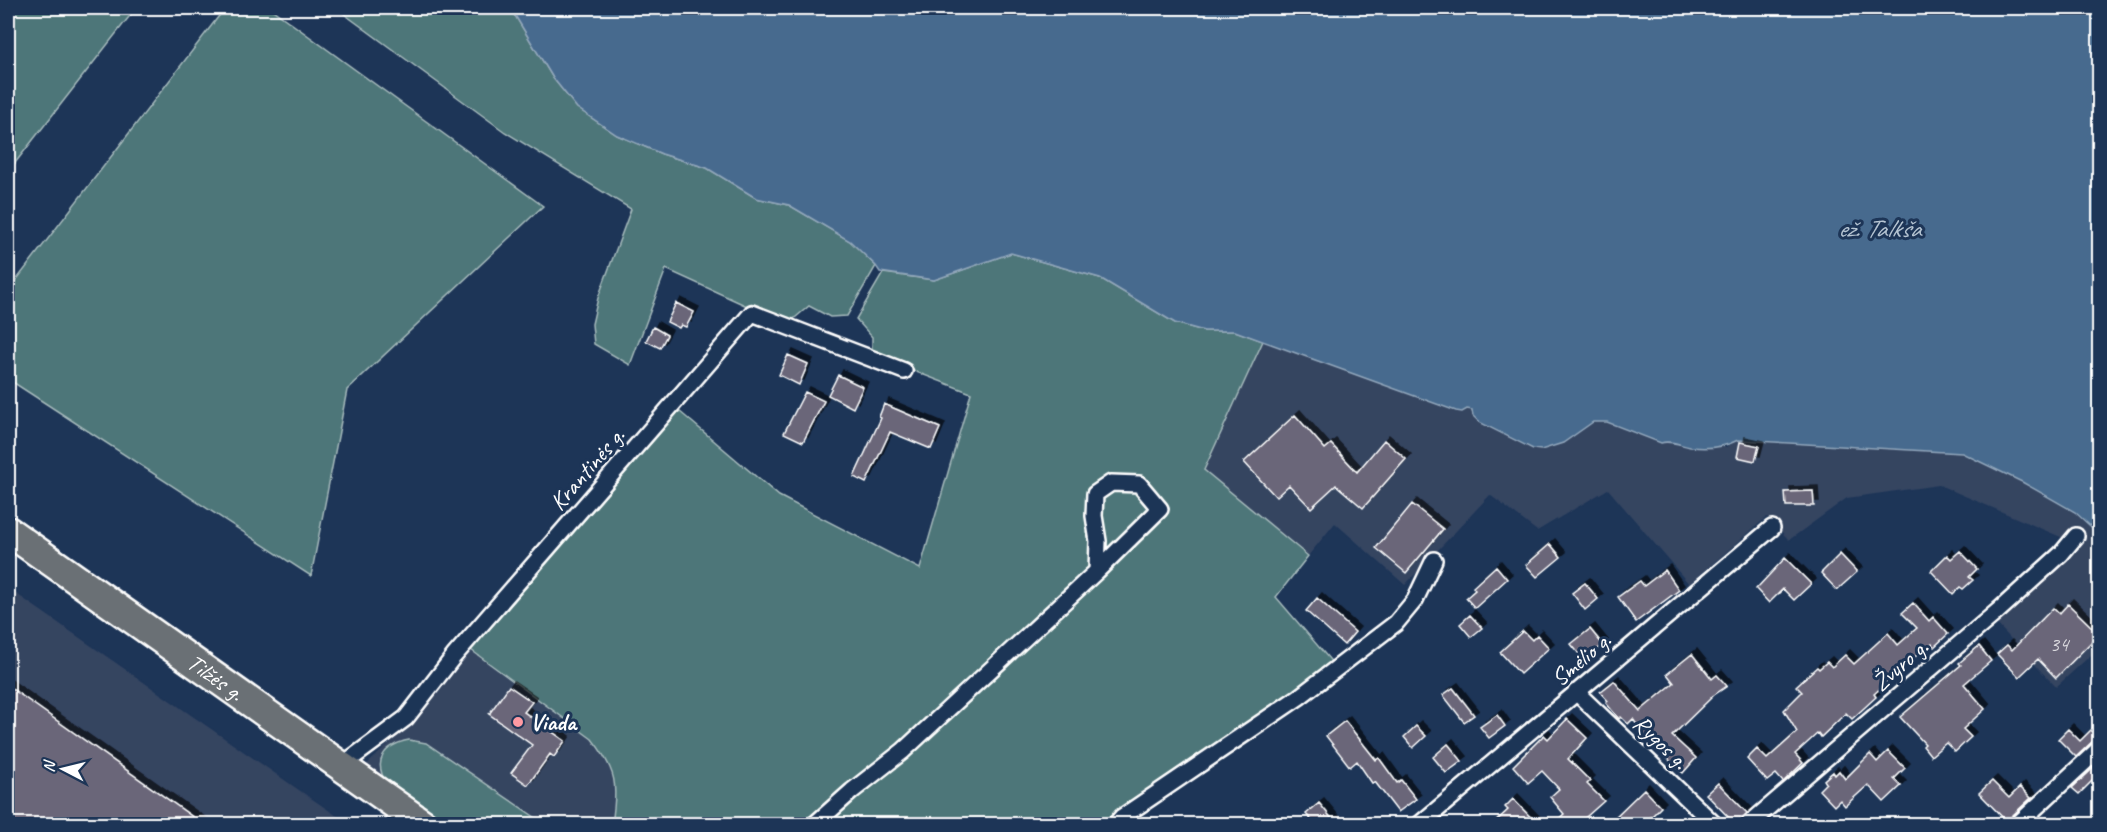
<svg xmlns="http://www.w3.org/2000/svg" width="2107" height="832" font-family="Caveat,sans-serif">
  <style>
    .built { fill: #344461 }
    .green { fill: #4e7679; stroke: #a6babc; stroke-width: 1.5 }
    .water { fill: #476b8e; stroke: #91a6bb; stroke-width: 1.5 }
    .building { fill: #6b6679; stroke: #fff; stroke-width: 1.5; filter: url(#shadow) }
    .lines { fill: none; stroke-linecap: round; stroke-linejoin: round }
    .street-casing { stroke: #fff; stroke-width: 20 }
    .highway-casing { stroke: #fff; stroke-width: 33 }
    .street { stroke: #1d3557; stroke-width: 15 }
    .highway { stroke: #6a7074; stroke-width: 28 }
    .poi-dot { fill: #ff9aa2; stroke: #1d3557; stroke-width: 2 }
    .labels { text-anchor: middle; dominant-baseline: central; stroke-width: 6; stroke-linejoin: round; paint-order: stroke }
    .number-label { font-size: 21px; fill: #dad9de }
    .street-label { font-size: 24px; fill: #fff; stroke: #1d3557 }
    .poi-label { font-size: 24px; font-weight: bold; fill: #fff; stroke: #1d3557; text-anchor: start }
    .water-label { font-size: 26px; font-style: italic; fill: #b5c4d2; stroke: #1d3557 }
  </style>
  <defs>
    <filter id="shadow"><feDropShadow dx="5" dy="-5" stdDeviation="0" flood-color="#0009"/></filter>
  </defs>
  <rect width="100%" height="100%" fill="#1d3557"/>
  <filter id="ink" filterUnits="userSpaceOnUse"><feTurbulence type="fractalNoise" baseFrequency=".0167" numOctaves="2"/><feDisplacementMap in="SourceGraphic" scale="12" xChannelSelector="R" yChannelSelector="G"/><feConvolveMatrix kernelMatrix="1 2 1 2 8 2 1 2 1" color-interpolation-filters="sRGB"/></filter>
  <g filter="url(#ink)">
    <path class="built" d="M1263 341 1456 411 1467 409 1472 410 1479 422 1533 449 1541 450 1563 443 1593 422H1607L1661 443 1665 442 1691 447H1726L1738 440 1962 453 2022 482 2075 512 2099 534V663L2091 655 2056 687 1994 621 1998 611 2063 538 1939 485 1847 498 1789 540 1767 517 1689 584 1608 489 1537 531 1490 495 1405 585 1335 523 1308 556 1204 470Z
      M8 588 296 788 349 824H8Z
      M471 650 592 739 607 758 614 778 616 794 612 824H446L363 768 422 713Z"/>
    <path class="green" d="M8 8H136L8 172Z
      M225 8H270L543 206 347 390 311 576 8 379V291Z
      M336 8H507L516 17 553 78 577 108 617 135 662 154 707 168 756 198 789 205 850 241 876 266 847 316 830 317 809 306 789 323 758 311 666 269 630 365 594 344 592 324 598 298 631 209 505 132Z
      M1011 253 1100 278 1175 323 1204 331H1235L1263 341 1204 470 1308 556 1276 597 1336 667 1116 824H612C618 785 617 771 592 739L471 650 679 411 779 496 920 569 971 393 872 355V337L856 319 883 273 934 280Z
      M409 740 426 743 545 824H446L387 784C372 761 384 745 409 740Z"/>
    <path class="water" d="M507 8H2099V534L2075 512 2022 482 1962 453 1738 440C1723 448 1707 449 1690 447 1680 445 1670 440 1661 443L1607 422H1593L1563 443 1541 450 1533 449 1479 422 1473 416 1472 410 1467 409 1462 412 1456 411 1235 331H1204L1175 323 1100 278 1011 253 934 280 880 272 876 266 850 241 789 205 756 198 707 168 662 154 617 135 577 108 553 78 516 17Z"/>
    <path class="building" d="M676 303 694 312 686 327 681 325 679 328 667 322Z
      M653 327 667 335 660 348 646 341Z
      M788 355 808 364 799 385 779 375Z
      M838 375 863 387 853 408 828 395Z
      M805 392 824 401 803 442 784 433Z
      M884 404 940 428 931 449 890 432 866 483 854 477 881 418 879 417Z
      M1295 415 1325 449 1331 444 1357 472 1384 440 1406 459 1363 508 1336 485 1311 508 1289 485 1276 497 1244 462Z
      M1740 442 1759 446 1755 461 1737 457Z
      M1813 491 1814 506H1786L1785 492Z
      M1412 504 1443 529 1406 573 1376 548Z
      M1550 544 1561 557 1537 577 1526 565Z
      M1960 551 1977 569 1969 577 1973 580 1963 589 1960 587 1953 594 1931 571 1947 555 1951 559Z
      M1840 554 1857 572 1837 590 1821 573Z
      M1785 558 1811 584 1794 600 1783 589 1769 603 1756 589Z
      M1496 566 1507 579 1475 608 1466 598 1475 590 1473 587Z
      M1665 570 1679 590 1636 622 1618 597 1640 581 1644 586Z
      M1585 583 1598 599 1585 610 1572 593Z
      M1317 598 1355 632 1344 645 1306 611Z
      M1913 603 1929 621 1933 617 1948 634 1934 647 1932 644 1928 648 1927 646 1874 694 1876 697 1852 719 1846 713 1821 737 1818 733 1795 754 1803 763 1783 782 1776 774 1767 781 1747 759 1757 749 1767 759 1797 732 1784 710 1802 692 1796 686 1817 667 1819 669 1827 662 1832 667 1845 655 1854 664 1888 633 1898 645 1917 628 1902 613Z
      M2068 604 2099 634 2056 678 2038 659 2019 677 1997 654 2007 645 2012 650 2053 608 2059 614Z
      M1470 615 1482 628 1471 637 1460 624Z
      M1590 629 1603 645 1584 660 1571 644Z
      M1523 631 1532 640 1537 635 1549 648 1520 674 1500 652Z
      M1979 646 1991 661 1964 684 1985 709 1963 729 1971 737 1955 752 1946 743 1931 756 1923 746 1925 744 1900 717 1961 665 1959 663Z
      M1692 654 1712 679 1717 675 1727 686 1714 695 1672 736 1696 758 1683 773 1645 737 1633 719 1628 724 1621 717 1619 719 1606 703 1608 701 1600 692 1614 681 1640 711 1674 683 1667 674Z
      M8 686 204 825H8Z
      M509 686 532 702 524 712 565 741 554 757 550 754 528 785 511 773 532 745 489 714Z
      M1453 688 1474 715 1464 722 1443 695Z
      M1497 715 1505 726 1489 738 1480 727Z
      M1567 719 1587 738 1568 759 1590 781 1587 784 1604 801 1577 825H1552L1564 814 1550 797 1559 789 1542 771 1528 783 1513 766 1544 735 1548 739Z
      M1345 721 1376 760 1379 758 1397 783 1401 780 1416 799 1398 812 1375 782 1372 783 1357 761 1350 767 1326 736Z
      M2100 721V738L2093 741 2076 757 2058 739 2068 729 2080 741Z
      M1416 726 1426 736 1413 748 1404 737Z
      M1448 744 1462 761 1446 773 1433 757Z
      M1888 751 1905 768 1894 779 1901 786 1884 802 1868 785 1845 806 1840 800 1834 806 1819 790 1826 783 1824 780 1833 772 1835 775 1839 771 1845 779 1870 754 1877 762Z
      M2100 762V780L2096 777 2079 794 2072 788Z
      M1992 781 2009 798 2020 787 2031 798 2011 817 2009 824 1979 793Z
      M1718 783 1747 813 1736 825 1706 794Z
      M1644 789 1661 807 1643 825H1607Z
      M1513 799 1538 825H1492L1508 810 1505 807Z
      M1319 803 1337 825H1316L1306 814Z"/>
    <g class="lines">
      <defs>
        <path id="street" d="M1576 692 1714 824
          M341 766 406 718 454 656 752 313 904 371
          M815 824 852 791 903 751 1097 571 1160 509 1139 484 1111 483 1095 494 1094 516 1098 541 1097 571
          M1116 824 1122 817 1299 697 1396 623 1415 600 1434 560
          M1420 824 1772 528
          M1749 824 1998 611 2061 554 2076 536
          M2018 824 2100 748"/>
        <g id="highway">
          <path id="s1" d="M8 531 423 824"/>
        </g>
      </defs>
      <use href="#street" class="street-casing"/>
      <use href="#highway" class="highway-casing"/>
      <use href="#street" class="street"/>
      <use href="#highway" class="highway"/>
    </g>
  </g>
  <circle class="poi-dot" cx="518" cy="722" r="6"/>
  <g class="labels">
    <g class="number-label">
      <text x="2059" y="644">34</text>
    </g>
    <g class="street-label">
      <text transform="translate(587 469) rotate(-49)">Krantinės g.</text>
      <text transform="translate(1581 659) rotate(-40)">Smėlio g.</text>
      <text transform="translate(1900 665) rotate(-41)">Žvyro g.</text>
      <text stroke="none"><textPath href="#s1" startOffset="254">Tilžės g.</textPath></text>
      <text transform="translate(1661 742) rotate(44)">Rygos g.</text>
    </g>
    <g class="poi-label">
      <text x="530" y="722">Viada</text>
    </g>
    <g class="water-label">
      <text x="1879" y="228">ež. Talkša</text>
    </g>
  </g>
  <rect width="2107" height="832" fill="none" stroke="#1d3557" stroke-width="30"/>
  <rect x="15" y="15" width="2077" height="802" fill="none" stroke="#fff" stroke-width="2" filter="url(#ink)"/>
  <g transform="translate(63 769) rotate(277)" stroke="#1d3557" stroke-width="4.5" paint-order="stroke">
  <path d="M0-4.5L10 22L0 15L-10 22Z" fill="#ffffff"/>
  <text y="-9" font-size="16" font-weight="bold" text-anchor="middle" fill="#ffffff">N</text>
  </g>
</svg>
